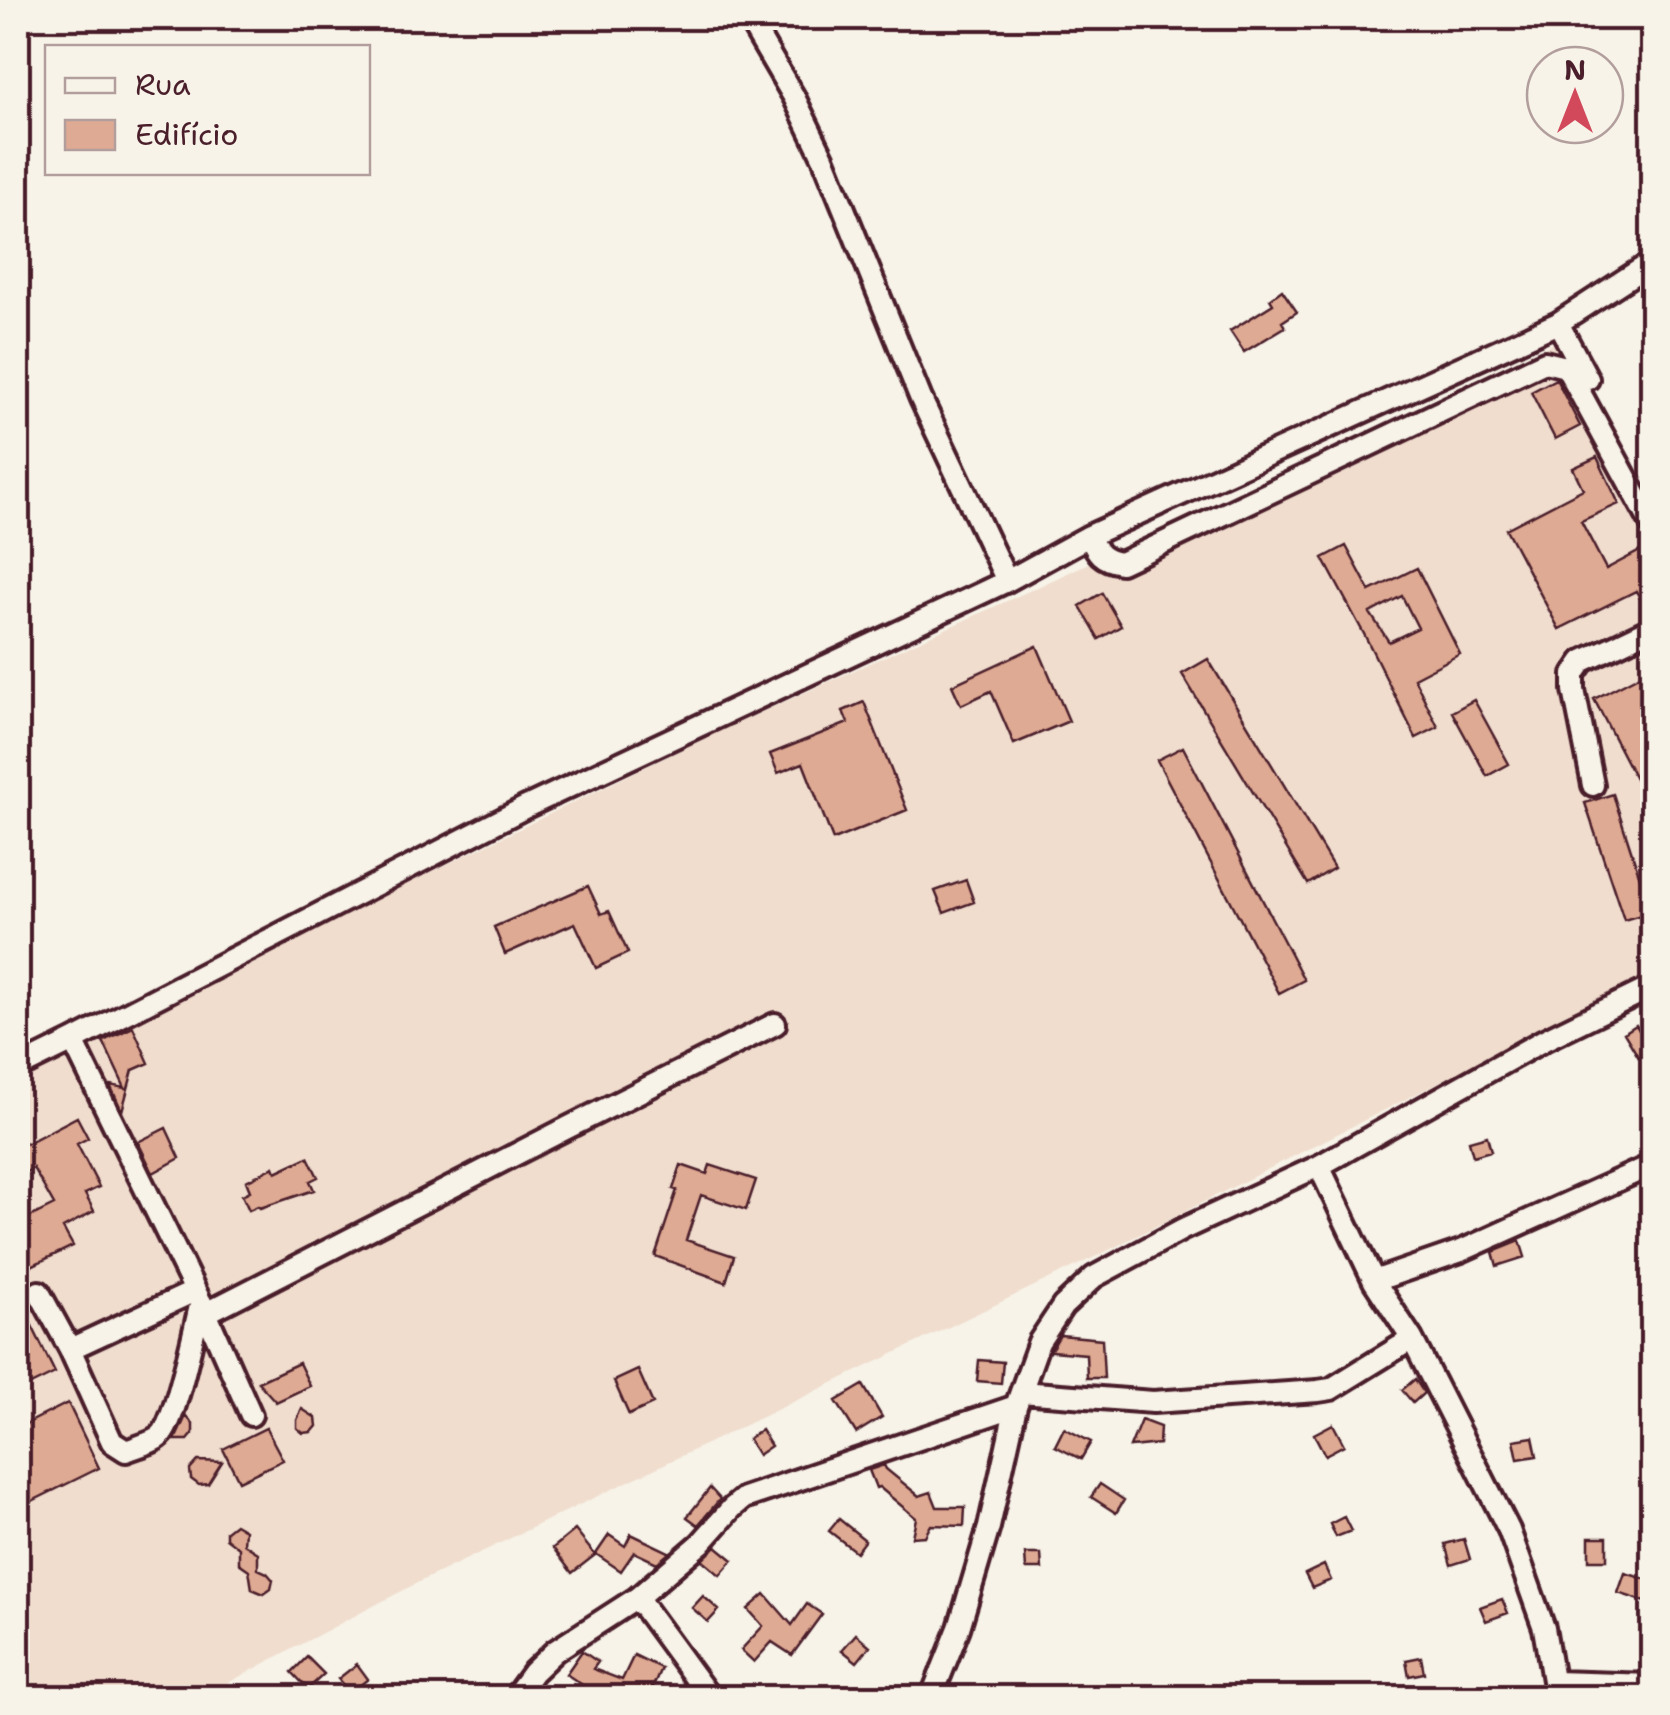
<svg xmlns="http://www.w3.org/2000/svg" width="1670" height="1715" font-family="'Shantell Sans',sans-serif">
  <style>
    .built { fill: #f0ddce }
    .building { fill: #dfaa93; stroke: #4a1f2b; stroke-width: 2.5; fill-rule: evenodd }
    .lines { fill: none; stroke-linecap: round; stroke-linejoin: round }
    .minor-casing { stroke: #4a1f2b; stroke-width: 28 }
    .minor { stroke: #f7f3e8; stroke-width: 20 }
  </style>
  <rect width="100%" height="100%" fill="#f7f3e8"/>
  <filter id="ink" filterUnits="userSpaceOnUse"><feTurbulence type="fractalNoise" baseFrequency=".01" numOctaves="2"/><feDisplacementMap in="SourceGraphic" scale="20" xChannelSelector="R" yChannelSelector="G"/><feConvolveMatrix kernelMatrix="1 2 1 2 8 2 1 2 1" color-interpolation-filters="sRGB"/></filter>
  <g filter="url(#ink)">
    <path class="built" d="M1557 342 1652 526V974L1105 1252 417 1583 201 1697H18V1074L709 736 1040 586Z"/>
    <path class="building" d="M1282 290 1297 312 1282 322 1285 327 1244 352 1230 331 1273 304 1270 299Z
      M1556 379 1580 426 1555 439 1531 392Z
      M1597 457 1619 504 1581 521 1606 569 1642 550 1652 569V614L1649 615 1636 591 1559 629 1506 529 1583 489 1573 468Z
      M1346 546 1370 591 1417 568 1460 654 1414 678 1438 727 1416 738 1364 634 1323 558ZM1402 596 1418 628 1389 642 1370 613Z
      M1102 593 1121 626 1099 639 1080 606Z
      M1037 646 1069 721 1014 744 991 691 961 705 952 685Z
      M1208 659 1334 868 1308 884 1182 674Z
      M1652 669V811L1594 699Z
      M1474 700 1509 764 1487 776 1452 712Z
      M864 702 907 810 833 840 803 763 778 773 770 754 848 723 843 711Z
      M1183 747 1304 980 1279 993 1157 760Z
      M1613 794 1651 912 1624 920 1585 803Z
      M966 880 974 902 944 913 935 891Z
      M588 886 601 914 609 911 628 953 596 968 575 923 505 954 494 927Z
      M1636 1025 1651 1050 1639 1058 1624 1033Z
      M133 1027 149 1063 133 1070 122 1111 110 1085 125 1088 103 1041Z
      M77 1117 88 1138 77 1144 99 1187 85 1194 94 1211 63 1228 73 1246 23 1270 18 1258V1223L54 1205 33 1168 18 1177V1148Z
      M166 1128 180 1158 153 1173 138 1142Z
      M1487 1136 1491 1151 1473 1156 1469 1141Z
      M308 1157 318 1177 310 1181 314 1190 260 1208 258 1206 249 1210 242 1195 250 1191 246 1181 274 1167 276 1172Z
      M681 1165 707 1174 710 1165 756 1180 746 1210 701 1195 686 1240 734 1256 726 1282 655 1256 677 1190 673 1189Z
      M1520 1241 1525 1257 1497 1266 1493 1252Z
      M18 1297 55 1373 18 1391Z
      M1060 1335 1102 1339 1104 1378H1087L1086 1354 1050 1351Z
      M979 1360 1003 1362 1001 1383 977 1381Z
      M299 1363 310 1386 276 1402 258 1382Z
      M638 1370 653 1404 629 1415 614 1381Z
      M1415 1379 1424 1393 1413 1403 1402 1390Z
      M863 1385 882 1417 856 1433 836 1401Z
      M68 1403 99 1468 18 1508V1428Z
      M302 1409 316 1418 317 1426 312 1432 303 1433 297 1428V1420Z
      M186 1416 193 1424V1434L188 1440H175Z
      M1141 1420 1160 1427 1159 1444 1130 1447Z
      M1333 1424 1344 1445 1325 1455 1314 1434Z
      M266 1428 283 1460 239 1481 223 1449Z
      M1064 1428 1091 1442 1081 1459 1055 1446Z
      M761 1430 771 1446 758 1455 748 1439Z
      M1533 1437 1537 1456 1518 1459 1514 1440Z
      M198 1461 222 1462 208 1484 199 1485 191 1479 190 1470Z
      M884 1465 886 1469 919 1496 931 1492 937 1507H965L964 1526 931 1525 925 1536 912 1537 916 1518 879 1487 876 1488 869 1470Z
      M1100 1484 1124 1500 1116 1513 1091 1497Z
      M710 1488 720 1499 698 1525 687 1517Z
      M1344 1517 1351 1531 1336 1537 1330 1524Z
      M839 1519 865 1540 856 1552 829 1531Z
      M235 1524 245 1530 244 1544 258 1553V1569L267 1573 273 1580 271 1589 264 1594 252 1589 249 1570 239 1563V1548L226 1538V1531Z
      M575 1530 595 1555 572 1573 553 1548Z
      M631 1534 669 1552 668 1554 657 1563 634 1552 621 1571 596 1554 609 1535 625 1546Z
      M1589 1537H1607V1560H1589Z
      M1464 1539 1470 1559 1451 1565 1445 1544Z
      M716 1546 733 1560 720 1575 702 1560Z
      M1025 1554H1041L1042 1569H1026Z
      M1324 1565 1331 1580 1312 1588 1305 1574Z
      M1625 1573 1652 1581V1604L1618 1593Z
      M765 1594 792 1625 807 1604 822 1614 792 1655 772 1642 754 1662 741 1650 763 1626 748 1609Z
      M703 1596 719 1610 708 1622 692 1608Z
      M1502 1599 1508 1613 1486 1621 1480 1607Z
      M856 1634 870 1646 857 1662 842 1650Z
      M582 1651 598 1662 593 1669 622 1680 634 1655 661 1668 648 1698H609L590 1690 566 1674Z
      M307 1657 324 1674 308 1689 292 1672Z
      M1421 1657 1424 1673 1409 1676 1406 1660Z
      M357 1664 368 1679 350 1693 338 1679Z"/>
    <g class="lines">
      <defs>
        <path id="minor" d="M748 18 794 97 823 157 921 399 1007 581
          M1558 323 1588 379
          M1089 536C1097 553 1101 560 1121 563L1545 362 1566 367 1652 525
          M1593 785 1574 690V674L1583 661 1652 628
          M73 1041 206 1313 251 1415
          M18 1068 73 1041 526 807 1007 581 1089 536 1558 323 1652 262
          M1319 1166 1374 1281 1412 1339 1509 1530 1544 1628 1556 1698
          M1374 1281 1461 1251 1652 1165
          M39 1292 70 1349 112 1442 126 1451C137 1446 155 1443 162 1434 177 1416 194 1329 201 1302
          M206 1313 569 1127 775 1024
          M70 1349 195 1291
          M1021 1392 1153 1402 1318 1391 1331 1389 1412 1339
          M637 1598 710 1698
          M1555 1682 1652 1685
          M514 1698 533 1672 555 1651 637 1598 700 1544 732 1508 744 1498 1016 1406
          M931 1698 959 1628 989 1527 1016 1406 1039 1342 1063 1306 1094 1277 1183 1229 1319 1166 1544 1040 1652 987"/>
      </defs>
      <use href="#minor" class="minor-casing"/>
      <use href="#minor" class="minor"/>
    </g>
  </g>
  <rect width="1670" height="1715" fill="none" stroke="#f7f3e8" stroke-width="60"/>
  <rect x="30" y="30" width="1610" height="1655" fill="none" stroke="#4a1f2b" stroke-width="4" filter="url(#ink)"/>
  <rect x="45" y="45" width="325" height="130" fill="#f7f3e8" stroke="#b29e9c" stroke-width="2.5"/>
  <rect x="65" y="78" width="50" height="15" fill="#f7f3e8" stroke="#b29e9c" stroke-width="2.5"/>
  <text x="135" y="95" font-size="30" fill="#4a1f2b">Rua</text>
  <rect x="65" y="120" width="50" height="30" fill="#dfaa93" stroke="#b29e9c" stroke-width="2.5"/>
  <text x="135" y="145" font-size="30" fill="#4a1f2b">Edifício</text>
  <g transform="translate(1575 95)"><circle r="48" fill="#f7f3e8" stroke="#b29e9c" stroke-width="2.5"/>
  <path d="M0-8L18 38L0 25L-18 38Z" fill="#d1495b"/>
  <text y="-15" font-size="28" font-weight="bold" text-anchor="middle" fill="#4a1f2b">N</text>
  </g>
</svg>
